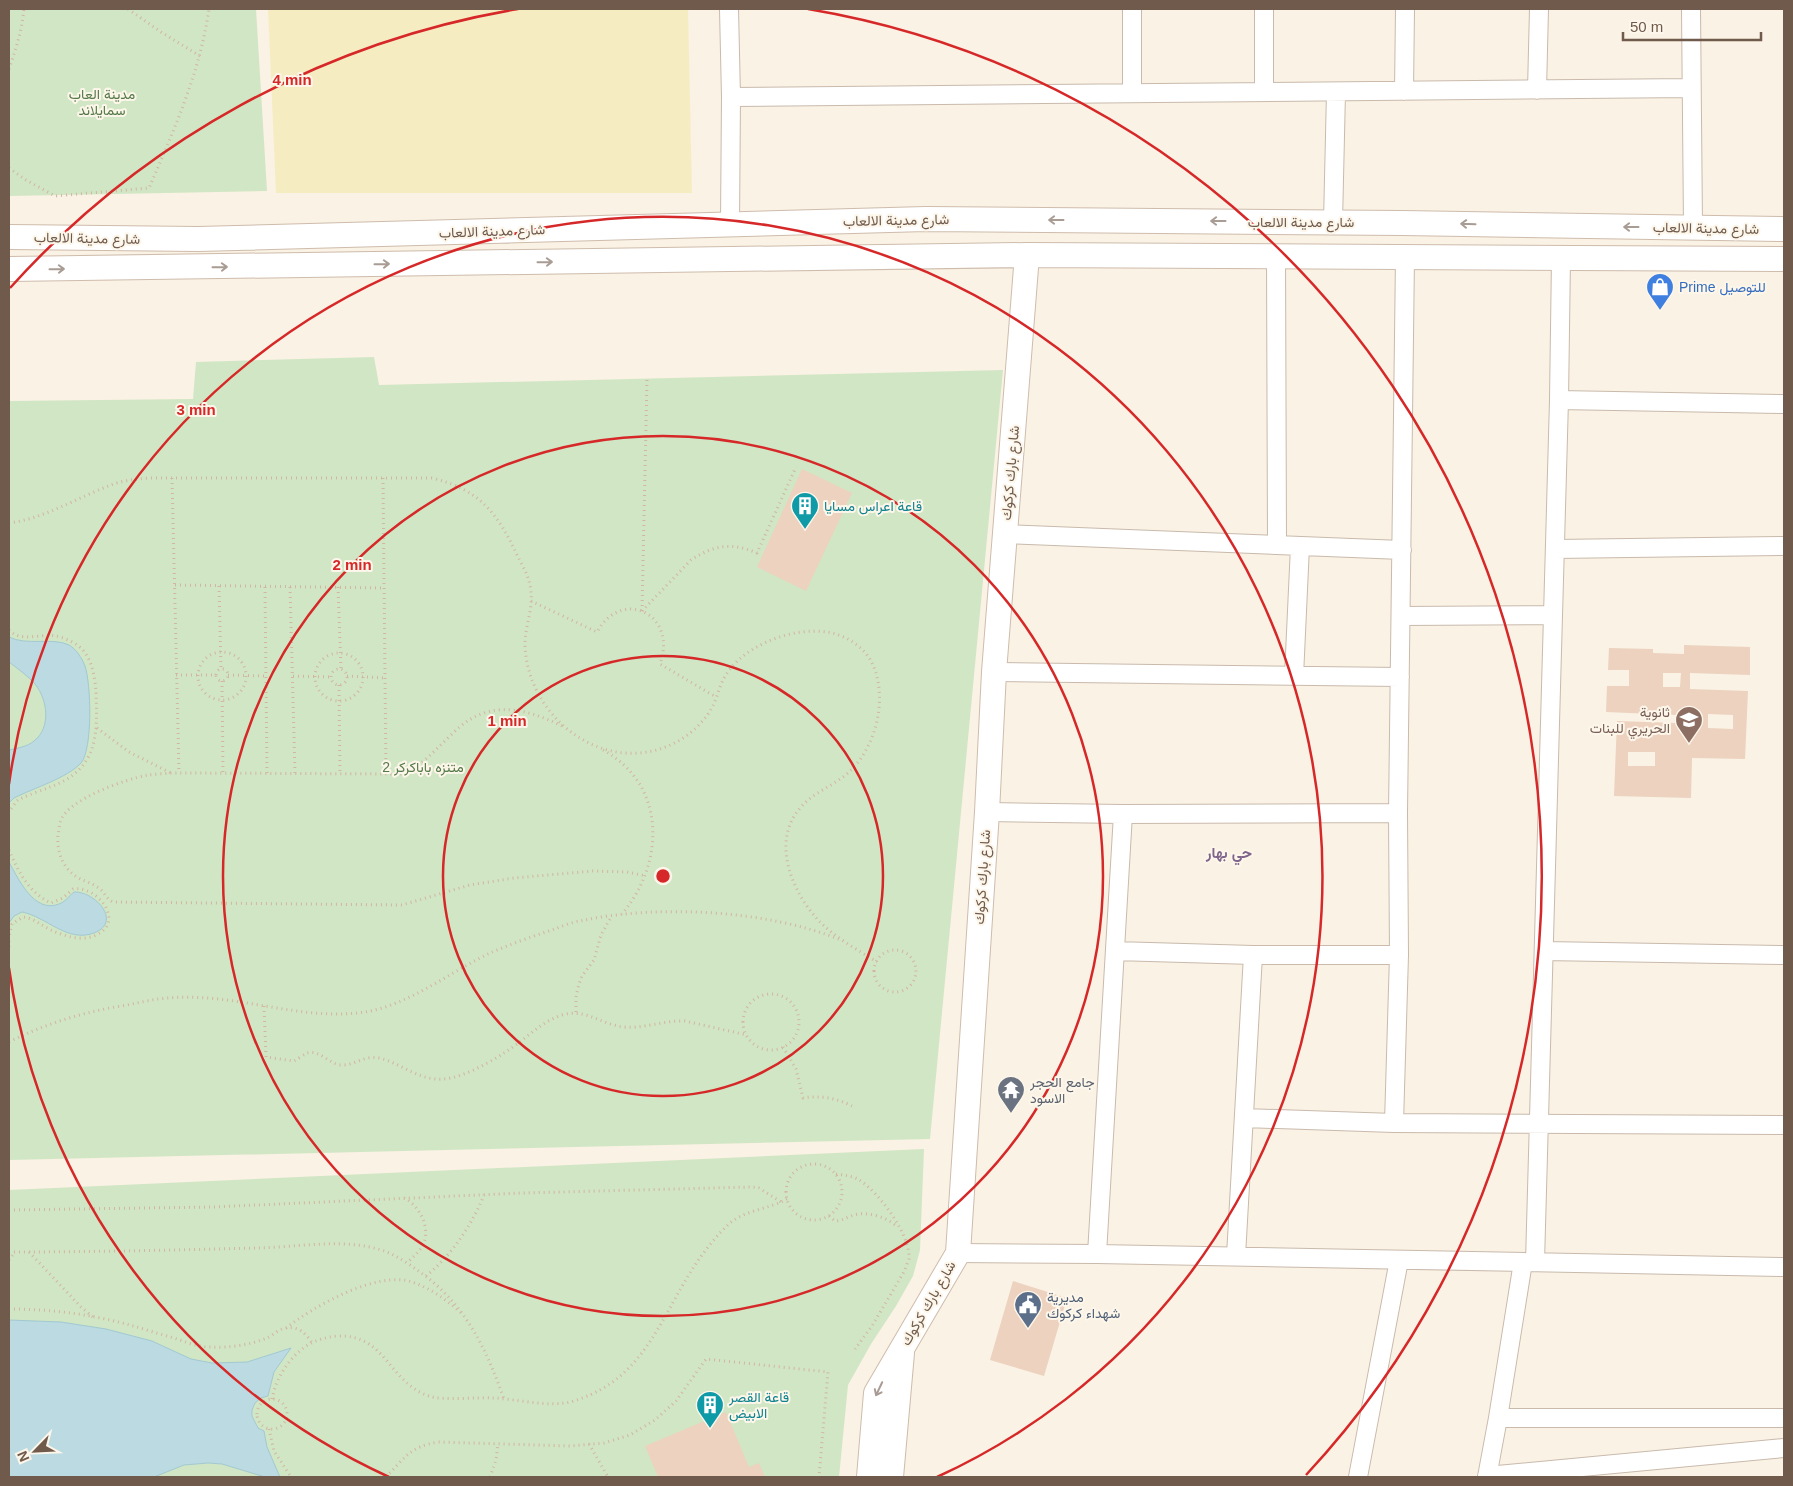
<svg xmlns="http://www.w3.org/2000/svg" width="1793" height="1486" font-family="Helvetica,Vazirmatn,sans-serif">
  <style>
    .green { fill: #d1e6c4 }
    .sand { fill: #f6ecc2 }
    .water { fill: #bbdae1; stroke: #a2c9d2 }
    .building { fill: #ecd2bf; fill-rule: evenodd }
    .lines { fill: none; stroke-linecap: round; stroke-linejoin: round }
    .street-casing { stroke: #c9baac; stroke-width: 20 }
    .secondary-casing { stroke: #cebcac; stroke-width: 26 }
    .path { stroke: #d1b6a2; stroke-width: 3; stroke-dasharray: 1 4; stroke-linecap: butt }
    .street { stroke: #fff; stroke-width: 18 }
    .secondary { stroke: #fff; stroke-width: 24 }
    .oneway { stroke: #a99c94 }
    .ring { fill: none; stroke: #d62828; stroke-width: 2.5 }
    .labels { text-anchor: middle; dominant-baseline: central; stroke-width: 4; stroke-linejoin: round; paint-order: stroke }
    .park-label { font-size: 14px; fill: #557a49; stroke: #fdf6ea }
    .street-label { font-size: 14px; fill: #6f5a4c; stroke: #fdf6ea }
    .shop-label { font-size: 14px; fill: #366cbe; stroke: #fdf6ea; text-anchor: start }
    .culture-label { font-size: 14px; fill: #0d838f; stroke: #fdf6ea; text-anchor: start }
    .education-label { font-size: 14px; fill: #785e54; stroke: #fdf6ea; text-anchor: end }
    .worship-label { font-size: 14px; fill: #5b616d; stroke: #fdf6ea; text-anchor: start }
    .service-label { font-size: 14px; fill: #4e5e75; stroke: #fdf6ea; text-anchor: start }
    .neighbourhood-label { font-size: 15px; font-weight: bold; fill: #7f658c; stroke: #fdf6ea }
    .centre { fill: #d62828; stroke: #fdf6ea; stroke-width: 2.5 }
    .ring-label { font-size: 15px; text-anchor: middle; font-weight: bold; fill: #d62828; stroke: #fdf6ea; stroke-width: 4; stroke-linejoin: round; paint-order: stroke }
  </style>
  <rect width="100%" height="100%" fill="#faf2e4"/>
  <path class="green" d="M9 9H256L267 191 9 196Z
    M374 357 379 385 1003 370 930 1139 9 1160V401L193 399 196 362Z
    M924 1149 920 1250 913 1276 896 1306 871 1344 848 1385 839 1477H9V1190Z"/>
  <path class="sand" d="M268 9H688L692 193H276Z"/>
  <path class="water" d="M9 637C26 646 53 637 69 645 76 649 82 658 85 666 91 683 93 749 81 763 67 778 34 788 14 798L9 803V750C17 748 27 747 34 741 51 728 48 700 35 684 28 676 18 669 9 662Z
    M9 862C18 878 34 914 59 904 65 902 69 896 74 892 95 891 123 922 94 933 67 943 47 917 22 912L14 916 9 923Z
    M9 1320 61 1322 106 1329 152 1341 191 1359 212 1363 247 1362 291 1348 274 1372 268 1396 261 1398 255 1403 252 1410V1416L258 1428 264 1431 267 1447 280 1477H265L222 1464 208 1463 184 1465 154 1477H9Z"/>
  <path class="building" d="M802 469 852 493 806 591 757 567Z
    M1684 645 1750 647V675L1690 673V689L1748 691 1745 759 1692 758 1691 798 1614 796 1617 721 1676 723V715L1606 712 1607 686H1629V670H1608L1609 648 1653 649V653L1684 654ZM1663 673H1681L1680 687H1663ZM1708 714 1733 715V729L1708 728ZM1628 752H1655V766H1628Z
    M1013 1281 1067 1298 1044 1376 990 1360Z
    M726 1412 749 1467 759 1463 765 1477H658L645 1446Z"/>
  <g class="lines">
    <defs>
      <path id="street" d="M729 9 731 97 730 223
        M1691 9 1693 227
        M1537 90 1539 9
        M1404 91 1405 9
        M1264 92V9
        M1132 93V9
        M731 97 1691 88
        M1333 222 1336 92
        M1276 256 1277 545
        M1559 400 1784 404
        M1005 534 1402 550
        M1555 549 1784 546
        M1401 616 1553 615
        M994 672 1400 677
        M1294 676 1300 546
        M987 812 1123 814 1398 813
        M1115 951 1253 955
        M1544 951 1784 955
        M1244 1118 1394 1123 1784 1125
        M1394 1123 1399 955 1398 813 1405 257
        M958 1253 1097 1254 1784 1267
        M1097 1254 1123 814
        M1236 1256 1253 955H1399
        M1535 1262 1559 400 1561 258
        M1498 1418H1784
        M1487 1476 1784 1448
        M1358 1477 1399 1260
        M1487 1477 1498 1418 1523 1262"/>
      <path id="secondary" d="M9 237 198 239 926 219 1402 223 1784 229
        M9 269 1027 255 1784 259
        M869 1477 876 1393 958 1253 987 812 994 672 1027 255
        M891 1477 902 1353"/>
    </defs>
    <use href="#street" class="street-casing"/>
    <use href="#secondary" class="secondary-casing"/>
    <path class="path" d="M128 9 161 32 200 56
      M9 69C16 49 22 30 24 9
      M9 168 26 180 55 196 149 188C174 130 200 72 209 9
      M172 478 179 773
      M383 478 386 774
      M9 523C43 519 79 497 111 485 124 480 136 479 150 478H432C481 490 498 514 518 557 524 568 530 579 531 592 533 609 525 627 525 644 526 698 570 748 624 753 648 755 670 748 689 734 700 725 710 714 715 701 719 691 721 681 728 672 747 644 794 627 827 632 846 635 865 647 873 665 888 699 876 748 848 773 833 786 814 792 801 807 770 841 792 893 820 922 836 938 858 950 877 962
      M175 585 384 588
      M219 586 221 669
      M265 587 267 773
      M290 587 295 773
      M338 587 341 669
      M531 601 597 632C622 587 678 614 660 664L716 697
      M642 611 691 560C714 545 731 542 757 553L796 467
      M642 611 647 379
      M9 630C21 643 40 633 56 636 62 637 72 641 77 645 92 655 95 677 96 693 98 737 97 770 50 787 40 791 28 795 18 800 15 803 12 808 9 812
      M198 676a24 24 0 1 1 48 0a24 24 0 1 1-48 0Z
      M315 677a24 24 0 1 1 48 0a24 24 0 1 1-48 0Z
      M216 675a6 6 0 1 1 12 0a6 6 0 1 1-12 0Z
      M331 677a8 8 0 1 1 16 0a8 8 0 1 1-16 0Z
      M176 675H216
      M228 675 266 676
      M293 676 332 677
      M347 676 385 678
      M222 681 223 773
      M339 685 340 774
      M562 726C523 707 487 699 453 733 437 748 423 765 403 774L179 773C169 773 158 774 148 775 126 779 69 799 61 820 59 825 59 831 58 836 57 847 60 859 67 868 78 882 89 880 100 889 105 893 106 899 113 902L402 905 470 885 514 878 593 871 627 872 646 876
      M97 728 129 752 171 773
      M603 750C667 785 665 863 622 914
      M9 850C18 871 29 893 51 903L63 898 73 889C97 885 126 922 96 935 82 942 64 936 51 930 41 925 33 918 23 917L12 924 9 937
      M9 941V951
      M874 971a21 21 0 1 1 42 0a21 21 0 1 1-42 0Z
      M743 1022a28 28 0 1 1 56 0a28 28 0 1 1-56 0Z
      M264 1006 266 1057 294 1061C298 1059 303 1055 307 1053 319 1049 330 1065 342 1065 356 1065 364 1055 379 1058 401 1063 419 1081 443 1079 466 1078 503 1055 521 1041 534 1031 546 1020 562 1015 586 1008 602 1025 624 1027 644 1029 664 1020 685 1021L747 1035
      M576 1012V997L579 984 582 976 594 960 601 935 611 917
      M9 1042C43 1025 77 1014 115 1007 130 1005 144 1001 158 999 181 996 204 997 227 1000 273 1006 319 1019 365 1012 409 1005 450 972 490 953 511 944 533 936 555 929 563 926 572 922 580 921 657 904 768 910 841 940
      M783 1047 796 1069 803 1098C820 1095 836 1098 852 1106
      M786 1192a28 28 0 1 1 56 0a28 28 0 1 1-56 0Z
      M836 1174C844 1175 851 1176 858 1179 878 1191 911 1235 909 1259 908 1262 906 1266 905 1270L872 1326 855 1349
      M404 1198C420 1206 431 1228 423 1245 419 1252 413 1257 407 1263
      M9 1210 213 1207 522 1193 752 1187 759 1188 781 1202
      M829 1216 835 1221C842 1221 847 1217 854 1215 866 1211 887 1217 896 1226
      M9 1252C92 1252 176 1250 259 1248 300 1247 348 1237 387 1252 399 1257 410 1265 420 1272 465 1304 486 1348 504 1399
      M29 1252 81 1307 93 1317
      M9 1260 14 1253
      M426 1276C451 1256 472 1225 484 1195
      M9 1309C50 1309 90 1314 130 1325 144 1329 159 1334 174 1338 186 1342 197 1347 211 1347 229 1348 250 1345 267 1338 273 1335 280 1328 287 1328 299 1326 306 1334 312 1343
      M286 1328C313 1307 377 1270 412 1282 430 1288 447 1300 461 1313
      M257 1414a15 15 0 1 1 30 0a15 15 0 1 1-30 0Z
      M272 1399C276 1378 288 1359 306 1346 316 1340 326 1337 338 1336 386 1334 389 1383 429 1396 441 1401 477 1397 493 1398 516 1399 541 1406 565 1403 573 1402 582 1398 590 1395 648 1369 664 1311 697 1262 706 1249 717 1235 729 1224 744 1210 770 1209 787 1199
      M269 1429 274 1451 291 1477
      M589 1444 608 1477
      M386 1477C405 1458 409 1447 438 1442L570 1446 604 1443 630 1435 655 1420 676 1401 706 1359 828 1372 819 1477
      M490 1477 496 1460 498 1444"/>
    <use href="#street" class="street"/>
    <use href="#secondary" class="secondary"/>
  </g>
  <defs><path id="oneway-shaft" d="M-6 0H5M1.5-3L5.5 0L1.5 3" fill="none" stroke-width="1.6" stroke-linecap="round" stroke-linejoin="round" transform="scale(1.25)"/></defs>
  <g class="oneway">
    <use href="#oneway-shaft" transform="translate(1056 220) rotate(-180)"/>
    <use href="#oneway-shaft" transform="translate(1218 221) rotate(-180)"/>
    <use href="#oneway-shaft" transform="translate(1468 224) rotate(-178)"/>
    <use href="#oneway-shaft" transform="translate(1631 227) rotate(-180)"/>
    <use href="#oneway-shaft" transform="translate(545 262) rotate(-1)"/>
    <use href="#oneway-shaft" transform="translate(382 264) rotate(-1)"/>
    <use href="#oneway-shaft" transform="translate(220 267) rotate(-1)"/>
    <use href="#oneway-shaft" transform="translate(57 269) rotate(-1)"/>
    <use href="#oneway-shaft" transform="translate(879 1389) rotate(115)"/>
  </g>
  <g class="ring">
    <circle cx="663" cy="876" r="220"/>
    <circle cx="663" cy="876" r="440"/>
    <path d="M389 1477A660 660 0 0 1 9 968M9 784A660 660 0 1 1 937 1477"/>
    <path d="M10 288A879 879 0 0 1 518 9M808 9A879 879 0 0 1 1306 1475"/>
  </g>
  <defs>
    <symbol id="shop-pin" viewBox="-11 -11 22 30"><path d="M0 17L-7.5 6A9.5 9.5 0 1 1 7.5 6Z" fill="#3f7fe0" stroke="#fdf6ea"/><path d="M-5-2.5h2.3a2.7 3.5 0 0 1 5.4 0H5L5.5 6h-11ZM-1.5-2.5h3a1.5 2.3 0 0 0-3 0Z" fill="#fff"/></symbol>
    <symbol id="building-pin" viewBox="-11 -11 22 30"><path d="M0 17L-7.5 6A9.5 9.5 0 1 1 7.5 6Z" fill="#0f9aa8" stroke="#fdf6ea"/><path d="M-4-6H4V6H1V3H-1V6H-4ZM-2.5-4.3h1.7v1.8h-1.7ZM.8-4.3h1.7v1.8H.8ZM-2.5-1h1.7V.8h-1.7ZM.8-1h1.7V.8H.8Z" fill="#fff"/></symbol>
    <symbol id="school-pin" viewBox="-11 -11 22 30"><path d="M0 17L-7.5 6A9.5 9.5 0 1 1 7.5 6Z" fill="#8d6e63" stroke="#fdf6ea"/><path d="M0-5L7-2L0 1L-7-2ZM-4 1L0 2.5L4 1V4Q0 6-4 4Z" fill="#fff"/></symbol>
    <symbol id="temple-pin" viewBox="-11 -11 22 30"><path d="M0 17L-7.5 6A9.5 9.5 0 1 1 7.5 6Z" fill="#6b7280" stroke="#fdf6ea"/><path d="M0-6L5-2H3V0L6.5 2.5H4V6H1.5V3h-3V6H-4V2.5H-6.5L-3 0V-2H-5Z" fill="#fff"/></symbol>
    <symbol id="civic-pin" viewBox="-11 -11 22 30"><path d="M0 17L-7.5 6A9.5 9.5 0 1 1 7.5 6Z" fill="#5c6f8a" stroke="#fdf6ea"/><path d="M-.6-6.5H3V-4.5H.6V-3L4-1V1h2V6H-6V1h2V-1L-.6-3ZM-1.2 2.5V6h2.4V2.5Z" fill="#fff"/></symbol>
  </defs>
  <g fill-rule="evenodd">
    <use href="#shop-pin" x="1644" y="271" width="32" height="43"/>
    <use href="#building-pin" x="789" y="490" width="32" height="43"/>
    <use href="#school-pin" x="1673" y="704" width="32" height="43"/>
    <use href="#temple-pin" x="995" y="1074" width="32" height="43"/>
    <use href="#civic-pin" x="1012" y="1289" width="32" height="43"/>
    <use href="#building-pin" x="694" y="1389" width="32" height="43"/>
  </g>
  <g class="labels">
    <g class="park-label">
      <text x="102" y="94">مدينة العاب<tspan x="102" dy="16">سمايلاند</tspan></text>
      <text x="423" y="767">متنزه باباكركر 2</text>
    </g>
    <g class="street-label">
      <text transform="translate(896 220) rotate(-1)">شارع مدينة الالعاب</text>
      <text x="1301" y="222">شارع مدينة الالعاب</text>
      <text transform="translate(1706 228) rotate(1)">شارع مدينة الالعاب</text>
      <text transform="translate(492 231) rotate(-2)">شارع مدينة الالعاب</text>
      <text transform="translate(87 238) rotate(1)">شارع مدينة الالعاب</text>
      <text transform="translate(1010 473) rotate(-85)">شارع بارك كركوك</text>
      <text transform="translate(982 877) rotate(-86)">شارع بارك كركوك</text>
      <text transform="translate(928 1303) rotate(-60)">شارع بارك كركوك</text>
    </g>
    <g class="shop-label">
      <text x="1679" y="287">Prime للتوصيل</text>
    </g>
    <g class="culture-label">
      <text x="824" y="506">قاعة اعراس مسايا</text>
      <text x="729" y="1397">قاعة القصر<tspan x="729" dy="16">الابيض</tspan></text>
    </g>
    <g class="education-label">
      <text x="1670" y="712">ثانوية<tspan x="1670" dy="16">الحريري للبنات</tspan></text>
    </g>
    <g class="worship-label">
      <text x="1030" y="1082">جامع الحجر<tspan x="1030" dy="16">الاسود</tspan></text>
    </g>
    <g class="service-label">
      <text x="1047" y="1297">مديرية<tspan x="1047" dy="16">شهداء كركوك</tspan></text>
    </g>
    <g class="neighbourhood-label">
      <text x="1229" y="852">حي بهار</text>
    </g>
  </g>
  <circle cx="663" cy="876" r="8" class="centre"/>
  <g class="ring-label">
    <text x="292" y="85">4 min</text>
    <text x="196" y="415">3 min</text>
    <text x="352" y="570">2 min</text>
    <text x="507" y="726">1 min</text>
  </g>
  <rect width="1793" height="1486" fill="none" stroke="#6f5a4c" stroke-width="20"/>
  <g transform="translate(35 1451) rotate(246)" stroke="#fdf6ea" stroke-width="4" paint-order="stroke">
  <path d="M0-4L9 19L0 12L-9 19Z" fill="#6f5a4c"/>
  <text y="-8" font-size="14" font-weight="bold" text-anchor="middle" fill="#6f5a4c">N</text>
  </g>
  <path d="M1623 32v8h138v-8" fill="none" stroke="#6f5a4c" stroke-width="2.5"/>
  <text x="1630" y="32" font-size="15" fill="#6f5a4c" stroke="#fdf6ea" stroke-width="4" paint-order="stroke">50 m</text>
</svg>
